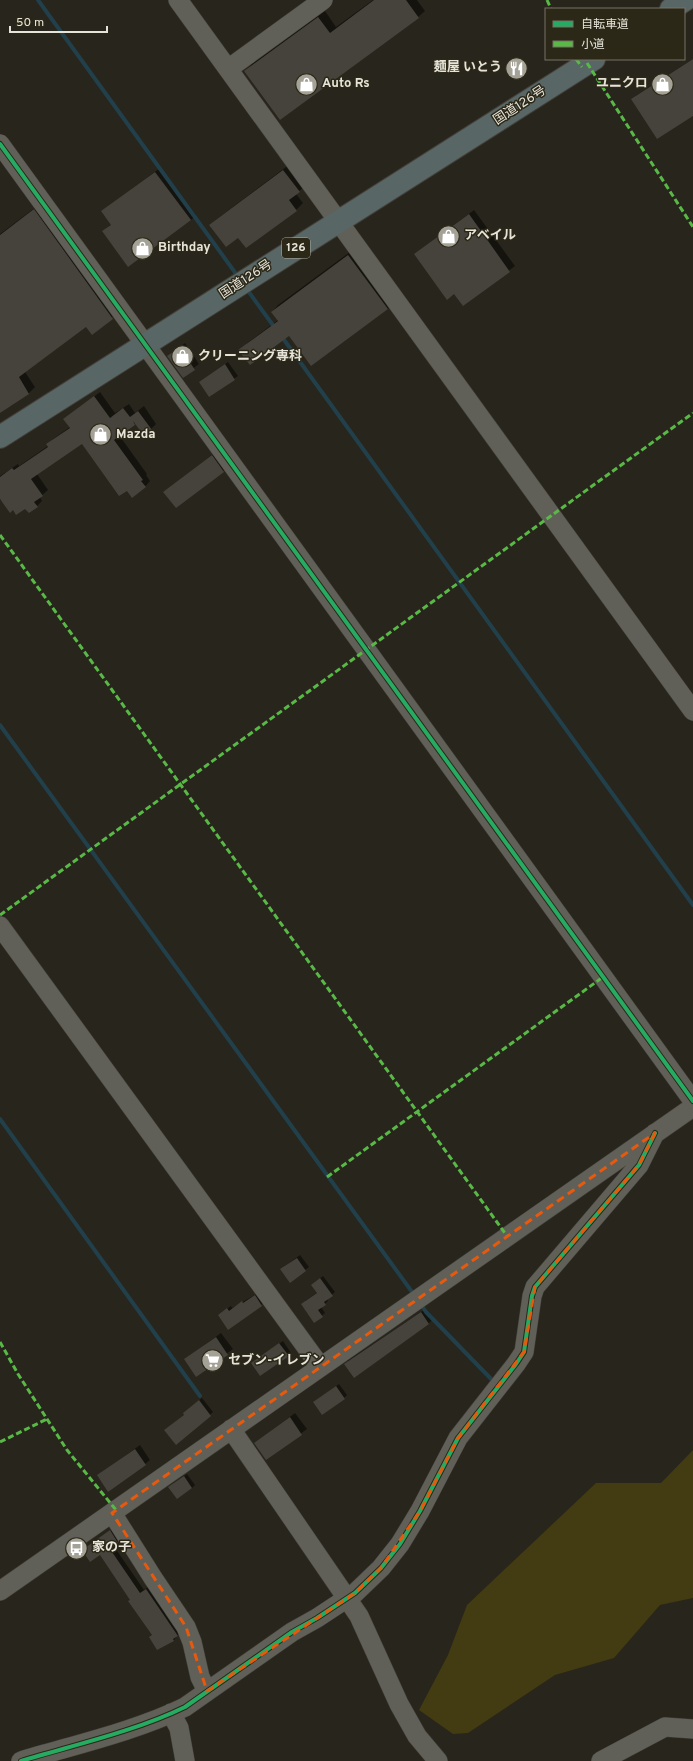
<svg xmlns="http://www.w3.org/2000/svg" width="693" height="1761" font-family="Overpass,'Noto Sans JP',sans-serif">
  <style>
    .green { fill: #433b11 }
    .shadow { fill: #0007 }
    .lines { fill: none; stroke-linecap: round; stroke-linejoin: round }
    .stream { stroke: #21404b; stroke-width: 4 }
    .building { fill: #46433c }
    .minor-casing { stroke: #43413a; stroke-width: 20 }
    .highway-casing { stroke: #43413a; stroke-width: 24 }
    .minor { stroke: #616058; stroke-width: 19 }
    .highway { stroke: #586665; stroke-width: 22 }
    .quiet { stroke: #58b947; stroke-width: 3; stroke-dasharray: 6 3; stroke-linecap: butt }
    .cycleway-casing { stroke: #2c2818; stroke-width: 6 }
    .cycleway { stroke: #26ab63; stroke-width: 4 }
    .marked { fill: none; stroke: #e8590c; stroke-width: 3; stroke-dasharray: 8 5; stroke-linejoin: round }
    .labels { text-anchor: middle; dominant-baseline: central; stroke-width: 3; stroke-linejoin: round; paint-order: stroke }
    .shield { fill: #2c2818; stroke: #aeac9f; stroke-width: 1 }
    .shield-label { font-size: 12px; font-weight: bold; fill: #e6e4d9 }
    .poi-label { font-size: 13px; font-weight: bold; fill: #e6e4d9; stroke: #2c2818; text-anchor: start }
    .street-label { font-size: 13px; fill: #e6e4d9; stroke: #2c2818 }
  </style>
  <rect width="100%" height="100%" fill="#28251c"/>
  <path class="green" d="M693 1450V1598L660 1605 614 1658 555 1675 468 1733 453 1734 419 1710 448 1655 467 1605 596 1483H661Z"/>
  <path class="shadow" d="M373 0H417L425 11 418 17 246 71 252 64 325 11 336 27Z
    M693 59V114L632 99 637 95Z
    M290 164 306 185 296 194 303 203 296 210 239 236 210 225 217 219Z
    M160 168 196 215 191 220 104 231 112 224 102 211Z
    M40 204 118 312 92 334 86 326 25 372 35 387 29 393 0 411V234Z
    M474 210 515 266 463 305 455 293 415 254Z
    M354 249 394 302 388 309 246 344 278 320 272 312 278 305Z
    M185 343 199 364 183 376 168 356Z
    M228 362 238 376 209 396 200 382Z
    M100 392 115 413 129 404 135 413 144 406 156 424 151 429 136 423 119 435 147 474 146 475 150 481 145 487 82 443 37 474 48 490 40 497 42 501 37 506 25 507 0 500V476L18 464 19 466 48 446V444L53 439 70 427 64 419Z
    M217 451 228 466 223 471 164 492Z
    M300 1255 309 1267 290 1281 285 1266Z
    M323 1276 335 1292 327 1299 328 1301 321 1307 325 1313 314 1322 305 1301 318 1292 315 1282Z
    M258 1293 265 1302 229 1328 222 1312 231 1306 232 1308Z
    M424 1310 432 1320 429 1323 354 1376 348 1361Z
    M221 1333 233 1349 196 1376 185 1359Z
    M283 1341 291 1353 288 1356 255 1360Z
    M339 1384 347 1395 344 1398 318 1399Z
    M202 1398 213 1412 176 1444 187 1410Z
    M295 1413 307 1429 266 1459 255 1443Z
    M140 1445 150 1460 145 1464 98 1475Z
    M187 1474 195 1485 192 1488 173 1484Z
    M114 1528 121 1539 113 1545 144 1590 149 1586 181 1632 174 1640 157 1649 153 1635 131 1599 100 1554 83 1550Z"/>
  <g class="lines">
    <path class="stream" d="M38 0 239 278
      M246 288 275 328
      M282 337 693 905
      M0 725 415 1296
      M0 1119 200 1396
      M420 1303 426 1312 495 1383"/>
  </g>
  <path class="building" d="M374 0H406L419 18 280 120 244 71 318 17 330 33Z
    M693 59V116L657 139 631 99Z
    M283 170 300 192 289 200 297 211 246 248 238 238 226 247 209 225Z
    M155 172 191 220 128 267 102 231 111 225 101 211Z
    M34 209 113 319 92 335 86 327 19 377 29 394 0 413V235Z
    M469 214 510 272 463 306 454 294 447 300 414 254Z
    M348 255 388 309 311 366 289 336 250 365 238 350 278 321 271 312Z
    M180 347 195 370 183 378 167 356Z
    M225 364 235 380 209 397 199 382Z
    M94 396 110 418 123 408 130 417 138 411 152 430 144 436 133 421 135 425 114 440 143 480 141 481 146 487 132 498 127 491 119 496 82 444 31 479 43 496 34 502 38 507 29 513 25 509 16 515 13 510 10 513 0 499V477L12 468 14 470 48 447 46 444 70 428 63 419Z
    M212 455 224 472 176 508 163 492Z
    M297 1258 306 1271 290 1283 280 1269Z
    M320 1278 333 1296 324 1302 326 1305 318 1310 323 1317 314 1323 301 1304 317 1293 311 1285Z
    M255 1295 262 1306 228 1330 218 1315 227 1308 229 1311 242 1301 243 1303Z
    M421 1312 429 1324 354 1378 344 1364Z
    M216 1337 228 1355 196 1377 184 1359Z
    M279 1343 289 1356 260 1376 251 1363Z
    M336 1386 345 1399 322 1415 313 1402Z
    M199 1400 211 1416 176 1445 164 1430 184 1415 183 1413Z
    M290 1417 302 1435 266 1460 254 1443Z
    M135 1449 146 1465 108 1492 97 1475Z
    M184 1476 192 1488 177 1499 168 1487Z
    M110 1530 118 1543 110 1549 140 1593 146 1589 178 1636 173 1639 174 1641 157 1650 149 1637 152 1635 128 1601 130 1600 100 1555 90 1562 82 1550Z"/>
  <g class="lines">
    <defs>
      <path id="minor" d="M178 0 693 711
        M228 69 323 0
        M0 144 693 1101
        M0 926 320 1366
        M231 1429 359 1616 399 1704 417 1736 438 1761
        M112 1513 153 1578 186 1627 192 1642 200 1677 207 1691
        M0 1591 693 1107
        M171 1713 179 1728 185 1761
        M21 1761C74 1745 136 1731 185 1707L292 1632 317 1618 355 1593 381 1568 400 1544 420 1511 458 1438 516 1364 524 1352 532 1296 535 1287 639 1165 655 1133
        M601 1761 665 1727 693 1729"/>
      <path id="highway" d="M671 9 685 0
        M0 437 594 59"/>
    </defs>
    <use href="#minor" class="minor-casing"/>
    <use href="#highway" class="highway-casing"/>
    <use href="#minor" class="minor"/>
    <use href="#highway" class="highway"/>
    <path class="quiet" d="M547 0 551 9
      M576 59 582 67
      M587 63 693 227
      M0 535 507 1236
      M0 915 693 413
      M327 1177 603 977
      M0 1342 18 1374 67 1450 116 1510
      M0 1442 47 1419"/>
    <defs>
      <path id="cycleway" d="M0 144 693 1101
        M21 1761C74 1745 136 1731 185 1707L292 1632 317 1618 355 1593 381 1568 400 1544 420 1511 458 1438 516 1364 524 1352 532 1296 535 1287 639 1165 655 1133"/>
    </defs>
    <use href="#cycleway" class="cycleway-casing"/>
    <use href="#cycleway" class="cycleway"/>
  </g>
  <path class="marked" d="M655 1133 639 1165 535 1287 524 1352 458 1438 420 1511 381 1568 355 1593 207 1691 186 1627 112 1513Z"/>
  <defs>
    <symbol id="restaurant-disc" viewBox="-11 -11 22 22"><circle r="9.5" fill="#a4a197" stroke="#2c2818"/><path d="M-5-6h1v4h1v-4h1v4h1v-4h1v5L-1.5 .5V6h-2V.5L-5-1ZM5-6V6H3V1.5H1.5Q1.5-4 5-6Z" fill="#fff"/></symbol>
    <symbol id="shop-disc" viewBox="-11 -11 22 22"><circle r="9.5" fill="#a4a197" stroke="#2c2818"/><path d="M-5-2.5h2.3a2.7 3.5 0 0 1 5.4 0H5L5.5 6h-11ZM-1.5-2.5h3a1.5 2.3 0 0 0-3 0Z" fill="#fff"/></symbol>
    <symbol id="supermarket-disc" viewBox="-11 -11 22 22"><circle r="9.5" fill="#a4a197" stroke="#2c2818"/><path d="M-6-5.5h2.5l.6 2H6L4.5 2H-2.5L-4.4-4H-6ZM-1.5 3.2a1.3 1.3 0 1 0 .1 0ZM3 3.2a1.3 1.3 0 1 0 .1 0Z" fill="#fff"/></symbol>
    <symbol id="bus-disc" viewBox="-11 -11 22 22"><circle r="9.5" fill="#a4a197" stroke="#2c2818"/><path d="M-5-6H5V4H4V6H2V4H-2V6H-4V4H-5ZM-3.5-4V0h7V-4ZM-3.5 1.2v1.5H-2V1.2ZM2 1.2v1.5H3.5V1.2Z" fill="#fff"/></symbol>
  </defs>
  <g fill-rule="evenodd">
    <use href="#restaurant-disc" x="504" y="56" width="25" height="25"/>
    <use href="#shop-disc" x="294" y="72" width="25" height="25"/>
    <use href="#shop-disc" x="650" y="72" width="25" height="25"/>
    <use href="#shop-disc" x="436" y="224" width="25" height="25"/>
    <use href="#shop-disc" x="130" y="236" width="25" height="25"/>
    <use href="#shop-disc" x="170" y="344" width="25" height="25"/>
    <use href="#shop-disc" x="88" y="422" width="25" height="25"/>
    <use href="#supermarket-disc" x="200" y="1348" width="25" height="25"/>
    <use href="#bus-disc" x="64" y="1536" width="25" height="25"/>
  </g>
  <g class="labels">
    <rect class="shield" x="282" y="238" width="28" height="20" rx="3"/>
    <g class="shield-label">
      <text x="296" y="248">126</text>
    </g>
    <g class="poi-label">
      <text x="502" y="68" text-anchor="end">麺屋 いとう</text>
      <text x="322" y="84">Auto Rs</text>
      <text x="648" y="84" text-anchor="end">ユニクロ</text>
      <text x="464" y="236">アベイル</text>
      <text x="158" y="248">Birthday</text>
      <text x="198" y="357">クリーニング専科</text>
      <text x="116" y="435">Mazda</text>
      <text x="228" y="1361">セブン-イレブン</text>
      <text x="92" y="1548">家の子</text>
    </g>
    <g class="street-label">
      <text transform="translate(520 106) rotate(-33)">国道126号</text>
      <text transform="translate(246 280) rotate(-33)">国道126号</text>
    </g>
  </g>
  <rect x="545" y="8" width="140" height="52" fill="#2c2818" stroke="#767365"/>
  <rect x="553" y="21" width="20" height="6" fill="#26ab63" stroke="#767365"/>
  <text x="581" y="28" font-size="12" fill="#e6e4d9">自転車道</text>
  <rect x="553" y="41" width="20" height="6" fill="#58b947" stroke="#767365"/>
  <text x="581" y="48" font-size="12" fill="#e6e4d9">小道</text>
  <path d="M10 26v6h97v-6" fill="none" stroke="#e6e4d9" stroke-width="2"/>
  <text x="16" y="26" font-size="12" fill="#e6e4d9" stroke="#2c2818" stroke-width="3" paint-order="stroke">50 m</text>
</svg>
